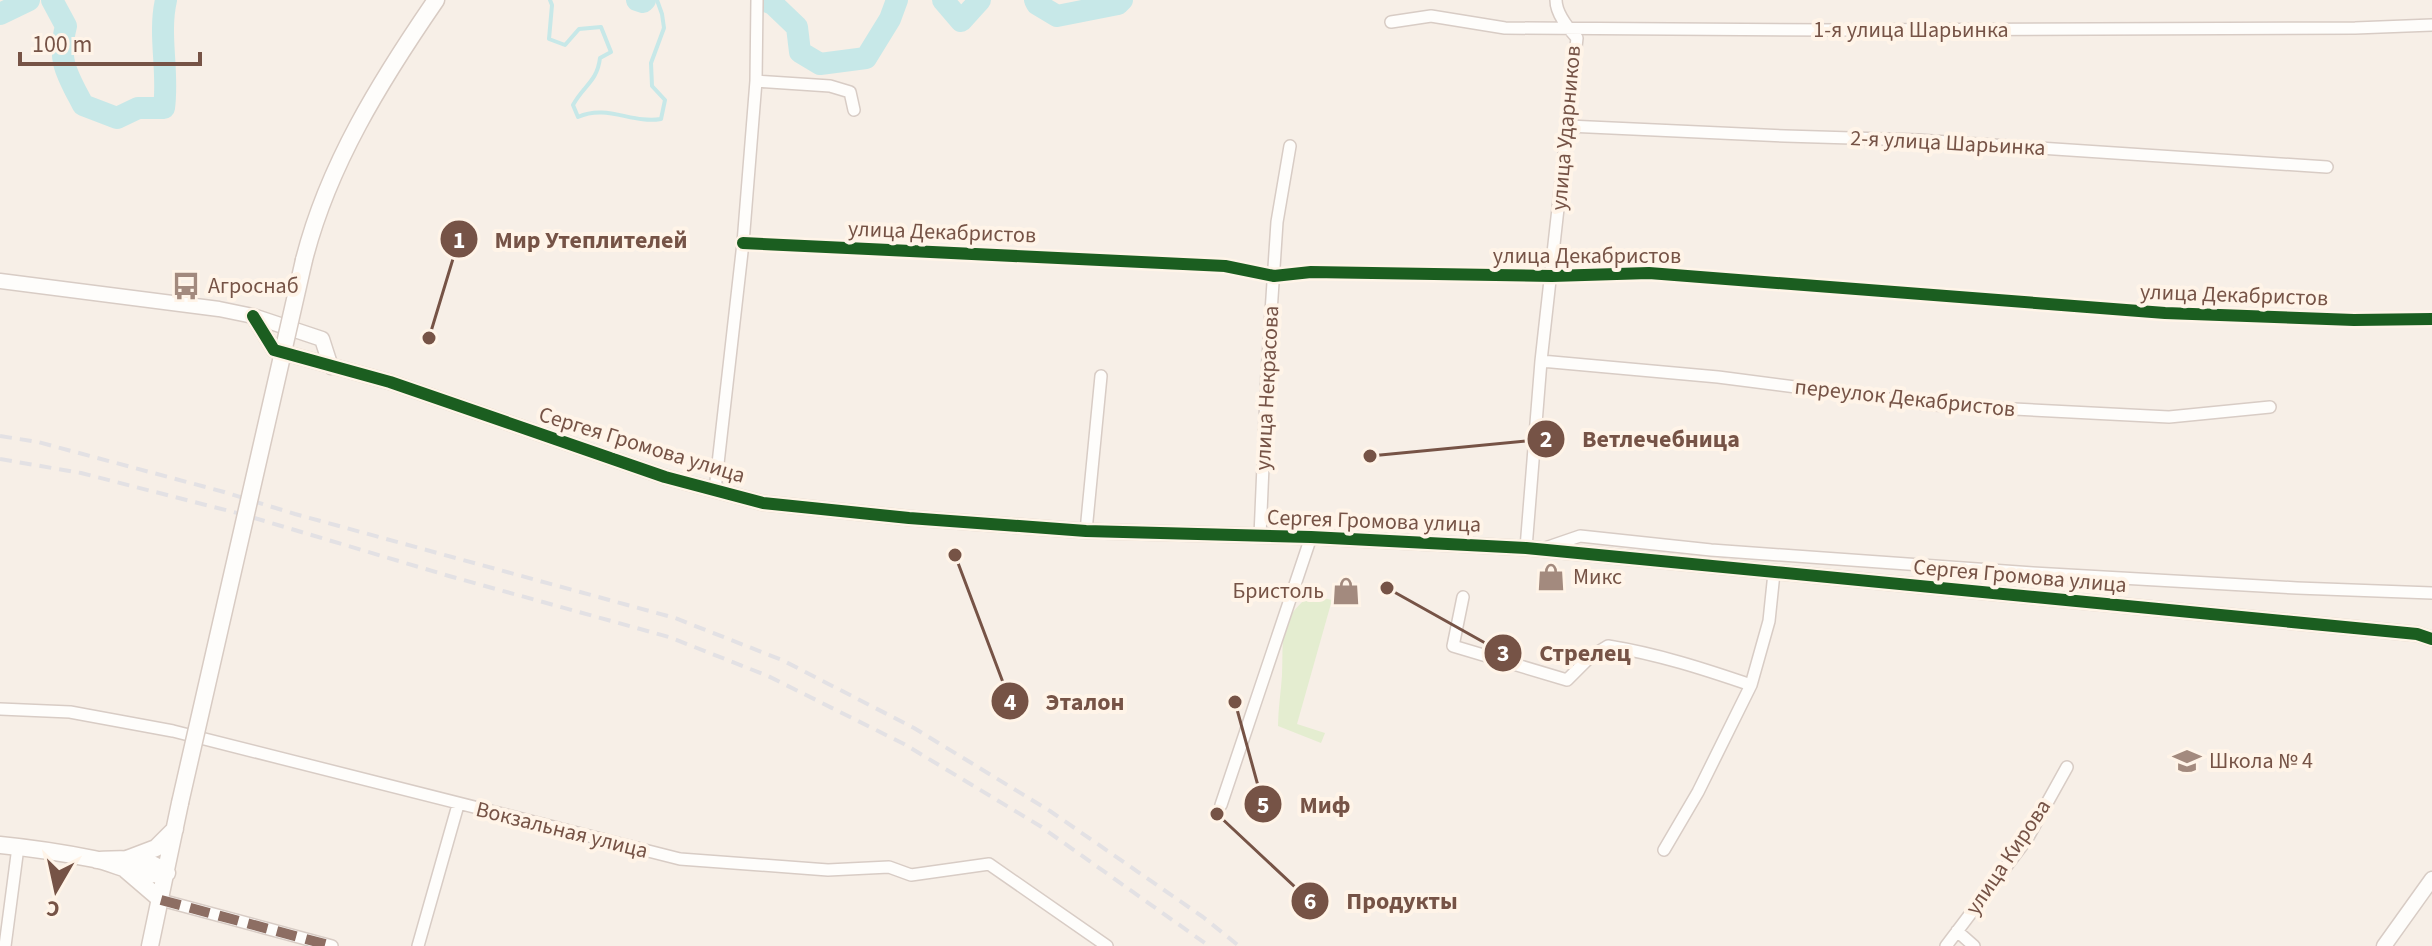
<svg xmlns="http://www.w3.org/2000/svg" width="2432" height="946" font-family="'Source Sans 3',sans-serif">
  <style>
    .green { fill: #e4edd0 }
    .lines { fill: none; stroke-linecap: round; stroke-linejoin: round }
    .stream { stroke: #c7e8e8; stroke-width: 4 }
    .river { stroke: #c7e8e8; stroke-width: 22 }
    .minor-casing { stroke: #d8ccc5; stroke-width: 14 }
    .tertiary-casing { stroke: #d8ccc5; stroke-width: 17 }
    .secondary-casing { stroke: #d8cbc3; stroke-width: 19 }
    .minor { stroke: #fefdfb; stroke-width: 11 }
    .tertiary { stroke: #fefdfb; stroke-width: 14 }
    .secondary { stroke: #fefdfb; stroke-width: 16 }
    .rail { stroke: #e3e1e4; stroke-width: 4; stroke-dasharray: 12 8; stroke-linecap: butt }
    .secondary-bridge-casing { stroke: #d8cbc3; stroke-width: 19; stroke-linecap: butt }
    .secondary-bridge { stroke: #fefdfb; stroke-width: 16 }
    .quiet { stroke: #8d6e63; stroke-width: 10; stroke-dasharray: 20 10; stroke-linecap: butt }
    .cycleway-casing { stroke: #fff4e8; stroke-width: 17 }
    .cycleway { stroke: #1b5e20; stroke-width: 12 }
    .labels { text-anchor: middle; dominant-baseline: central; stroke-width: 8; stroke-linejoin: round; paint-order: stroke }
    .street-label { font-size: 22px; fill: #765346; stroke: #fff4e8 }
    .poi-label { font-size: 22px; fill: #765346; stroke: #fff4e8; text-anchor: start }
    .leader { fill: none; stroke: #765346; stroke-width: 3 }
    .callout-dot { fill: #765346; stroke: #fff4e8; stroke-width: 3 }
    .mark-label { font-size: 24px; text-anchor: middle; font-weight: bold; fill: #fff }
    .callout-label { font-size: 24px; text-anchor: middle; font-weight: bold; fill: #765346; stroke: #fff4e8; stroke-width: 8; stroke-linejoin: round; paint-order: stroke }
  </style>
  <rect width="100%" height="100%" fill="#f7efe7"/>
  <path class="green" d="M1310 595 1332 600 1297 724 1325 733 1321 743 1278 726C1278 709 1281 692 1282 675 1284 637 1277 622 1310 595Z"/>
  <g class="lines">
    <path class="stream" d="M550 0 552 5 549 39 565 45 579 29 601 27 611 52 600 58C597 82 584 85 573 105L578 117C607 104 632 124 661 119L665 100 652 86 651 63 664 28 662 14 657 0"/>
    <path class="river" d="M52 0 66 26C57 61 67 74 83 105L117 118 138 108H164C169 72 158 35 166 0
      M637 0 643 2 645 0
      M763 0 773 4 797 27 800 52 820 64 866 58 890 19 897 0
      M943 0 961 21 980 0
      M1035 0 1037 4 1057 16 1118 4 1122 0
      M0 14 29 0"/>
    <defs>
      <path id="minor" d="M1391 22 1431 16 1505 28 1837 30 2355 28 2432 25
        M756 81 830 86 850 92 854 110
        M1568 126 1785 136 1918 140 2327 167
        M743 243 1225 266 1274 276 1311 272 1552 276 1649 273 2165 313 2354 320 2432 319
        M1541 361 1718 377 1935 405 2169 417 2270 407
        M715 490 743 243 756 81 757 0
        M1086 531 1101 376
        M1260 536 1267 373 1277 222 1290 146
        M1526 548 1541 361 1577 38C1568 28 1556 14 1556 0
        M1545 548 1580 536 1711 550 2033 573 2297 588 2432 593
        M1463 597 1453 646 1567 680 1590 657 1608 646C1658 654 1704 669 1751 685
        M0 709 70 712 173 731 680 859 828 870 889 867 911 875 989 864 1107 946
        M1221 805 1311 537
        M1664 850 1698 792 1751 685 1769 621 1774 573
        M161 900 332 946
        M1957 931 1974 946
        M5 946 18 847
        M418 946 458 805
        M1946 946 2027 839 2067 767"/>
      <path id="tertiary" d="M0 281 219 309 253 316 322 339 331 367
        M253 316 274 350 390 382 665 477 763 503 909 518 1086 531 1311 537 1526 548 2417 634 2432 639
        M2384 946 2432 879"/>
      <path id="secondary" d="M304 260C328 165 381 80 436 0
        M0 845C31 848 63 853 94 859 118 864 142 879 167 873 148 856 121 859 97 860
        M127 859 156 848 175 829
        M126 870 161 900
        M150 946 180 803"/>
    </defs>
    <use href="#minor" class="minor-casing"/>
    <use href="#tertiary" class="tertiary-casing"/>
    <use href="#secondary" class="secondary-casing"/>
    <use href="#minor" class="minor"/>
    <use href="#tertiary" class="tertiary"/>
    <use href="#secondary" class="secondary"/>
    <path class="rail" d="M0 436 38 442 224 492 295 514 675 618 782 660 914 728 1050 811 1203 917 1239 946
      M0 459 81 473 241 514 449 576 669 637 768 676 904 744 1040 826 1209 946"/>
    <defs>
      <path id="secondary-bridge" d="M180 803 304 260"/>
    </defs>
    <use href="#secondary-bridge" class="secondary-bridge-casing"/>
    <use href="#secondary-bridge" class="secondary-bridge"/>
    <path class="quiet" d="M161 900 332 946"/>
    <defs>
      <path id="cycleway" d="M743 243 1225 266 1274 276 1311 272 1552 276 1649 273 2165 313 2354 320 2432 319
        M253 316 274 350 390 382 665 477 763 503 909 518 1086 531 1311 537 1526 548 2417 634 2432 639"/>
    </defs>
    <use href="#cycleway" class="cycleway-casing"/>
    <use href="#cycleway" class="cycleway"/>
  </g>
  <defs>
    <symbol id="bus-bare" viewBox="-9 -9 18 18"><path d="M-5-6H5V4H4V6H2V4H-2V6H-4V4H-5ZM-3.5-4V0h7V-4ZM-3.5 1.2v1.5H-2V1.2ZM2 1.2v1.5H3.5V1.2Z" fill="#a38a7e" stroke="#fff4e8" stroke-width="2.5" paint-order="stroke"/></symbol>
    <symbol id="shop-bare" viewBox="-9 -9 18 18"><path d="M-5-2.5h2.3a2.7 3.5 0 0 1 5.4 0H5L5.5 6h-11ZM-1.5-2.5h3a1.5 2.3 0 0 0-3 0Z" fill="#a38a7e" stroke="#fff4e8" stroke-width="2.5" paint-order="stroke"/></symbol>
    <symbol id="school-bare" viewBox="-9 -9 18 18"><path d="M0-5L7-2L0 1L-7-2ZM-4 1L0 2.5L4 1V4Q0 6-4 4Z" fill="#a38a7e" stroke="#fff4e8" stroke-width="2.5" paint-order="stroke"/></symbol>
  </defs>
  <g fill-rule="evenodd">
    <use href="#bus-bare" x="166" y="266" width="40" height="40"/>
    <use href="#shop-bare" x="1531" y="557" width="40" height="40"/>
    <use href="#shop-bare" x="1326" y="571" width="40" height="40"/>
    <use href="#school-bare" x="2167" y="741" width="40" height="40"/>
  </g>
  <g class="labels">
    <g class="street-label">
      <text x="1911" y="30">1-я улица Шарьинка</text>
      <text transform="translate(1566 128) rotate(-85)">улица Ударников</text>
      <text transform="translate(1948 143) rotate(3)">2-я улица Шарьинка</text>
      <text transform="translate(942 232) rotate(2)">улица Декабристов</text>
      <text x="1587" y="256">улица Декабристов</text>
      <text transform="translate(2234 295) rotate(2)">улица Декабристов</text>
      <text transform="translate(1267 388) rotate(-87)">улица Некрасова</text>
      <text transform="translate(1905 398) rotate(6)">переулок Декабристов</text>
      <text transform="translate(642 445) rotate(17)">Сергея Громова улица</text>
      <text transform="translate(1374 521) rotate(2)">Сергея Громова улица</text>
      <text transform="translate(2020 576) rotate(5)">Сергея Громова улица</text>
      <text transform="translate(562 830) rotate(14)">Вокзальная улица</text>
      <text transform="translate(2008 857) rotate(-56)">улица Кирова</text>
    </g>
    <g class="poi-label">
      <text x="208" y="286">Агроснаб</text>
      <text x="1573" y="577">Микс</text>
      <text x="1324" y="591" text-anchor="end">Бристоль</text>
      <text x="2209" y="761">Школа № 4</text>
    </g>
  </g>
  <path class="leader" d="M429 338L459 239M1370 456L1546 439M1387 588L1503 653M955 555L1010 701M1235 702L1263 804M1217 814L1310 901"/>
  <g class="callout-dot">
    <circle cx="429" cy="338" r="8"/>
    <circle cx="1370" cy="456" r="8"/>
    <circle cx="1387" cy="588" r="8"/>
    <circle cx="955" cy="555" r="8"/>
    <circle cx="1235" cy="702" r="8"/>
    <circle cx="1217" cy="814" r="8"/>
    <circle cx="459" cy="239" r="20"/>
    <circle cx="1546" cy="439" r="20"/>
    <circle cx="1503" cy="653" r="20"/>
    <circle cx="1010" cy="701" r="20"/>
    <circle cx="1263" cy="804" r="20"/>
    <circle cx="1310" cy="901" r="20"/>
  </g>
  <g class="mark-label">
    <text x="459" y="248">1</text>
    <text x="1546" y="447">2</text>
    <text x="1503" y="661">3</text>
    <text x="1010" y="710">4</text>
    <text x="1263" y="813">5</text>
    <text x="1310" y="909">6</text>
  </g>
  <g class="callout-label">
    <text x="591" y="248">Мир Утеплителей</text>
    <text x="1661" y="447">Ветлечебница</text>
    <text x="1585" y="661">Стрелец</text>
    <text x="1085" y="710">Эталон</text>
    <text x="1325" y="813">Миф</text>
    <text x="1402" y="909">Продукты</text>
  </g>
  <g transform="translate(56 890) rotate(189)" stroke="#fff4e8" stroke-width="6" paint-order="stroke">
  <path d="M0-6L14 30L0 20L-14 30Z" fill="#765346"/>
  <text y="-12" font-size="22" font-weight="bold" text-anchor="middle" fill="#765346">С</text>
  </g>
  <path d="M20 52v12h180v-12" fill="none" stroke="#765346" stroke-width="4"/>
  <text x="32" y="52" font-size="24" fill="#765346" stroke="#fff4e8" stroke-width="6" paint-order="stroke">100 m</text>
</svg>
